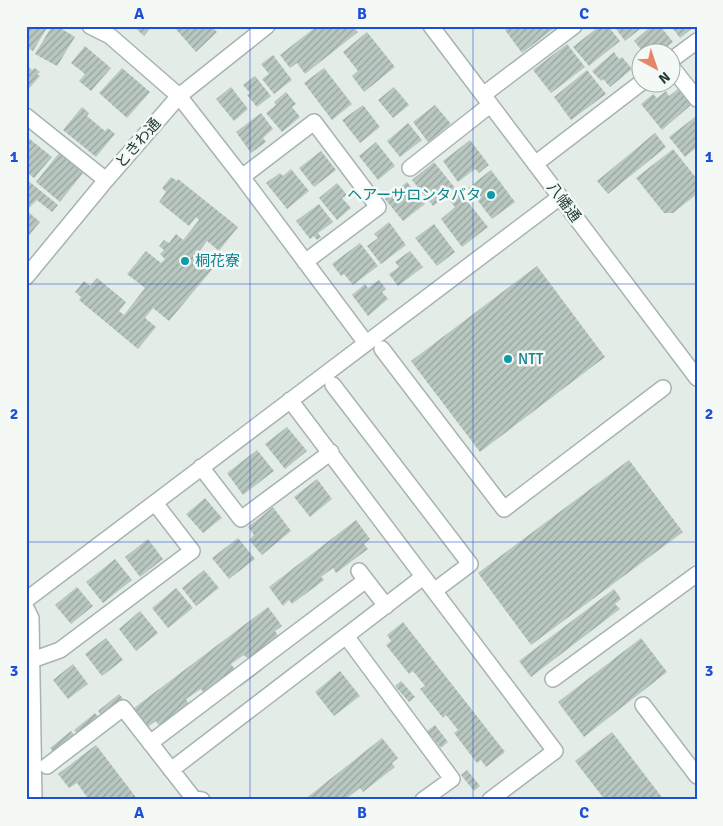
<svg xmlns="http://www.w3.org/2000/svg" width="723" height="826" font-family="Signika,'Noto Sans JP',sans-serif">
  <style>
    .building { fill: url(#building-hatch) }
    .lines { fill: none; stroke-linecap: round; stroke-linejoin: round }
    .minor-casing { stroke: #a7b4af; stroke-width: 18 }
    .minor { stroke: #fff; stroke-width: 15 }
    .grid { fill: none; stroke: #1d4ed8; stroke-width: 1; stroke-opacity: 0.55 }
    .culture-dot { fill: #0f9aa8; stroke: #f4f9f6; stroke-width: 2 }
    .labels { text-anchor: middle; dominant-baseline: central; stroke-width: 5; stroke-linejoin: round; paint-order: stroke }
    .street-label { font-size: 15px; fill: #253c35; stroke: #f4f9f6 }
    .culture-label { font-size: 15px; fill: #0d838f; stroke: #f4f9f6; text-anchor: start }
    .neatline { fill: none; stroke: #1d4ed8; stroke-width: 2 }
    .grid-label { font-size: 16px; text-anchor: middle; font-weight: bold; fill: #1d4ed8 }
  </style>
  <defs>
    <pattern id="building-hatch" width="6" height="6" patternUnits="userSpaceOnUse" patternTransform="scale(1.25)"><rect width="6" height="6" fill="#b9c7c1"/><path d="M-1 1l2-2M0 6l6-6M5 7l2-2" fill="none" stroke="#96a39e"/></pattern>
  </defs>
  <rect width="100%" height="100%" fill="#e4ece8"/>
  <path class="building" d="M27 26H48L33 51 26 47Z
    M52 26H57L75 37 57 66 35 54Z
    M133 26H152L144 36Z
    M173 26H211L217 32 196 52Z
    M317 26H353L358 32 305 74 297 63 290 68 280 55Z
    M509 26H557L522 53 505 30Z
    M596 26H608L620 41 589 66 573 47 597 28Z
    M614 26H644L625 41Z
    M651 26H660L673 42 660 52H643L634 41Z
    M671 26H695L680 38Z
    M367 32 395 67 364 92 352 76 358 71 343 52Z
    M567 44 585 67 551 93 533 70Z
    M85 46 111 68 91 91 79 81 85 74 71 63Z
    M614 52 619 59 622 57 632 69 610 87 603 79 601 81 592 71Z
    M273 55 292 80 274 94 262 79 269 74 261 64Z
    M26 65 32 70 35 68 40 72 37 74 40 76 26 92Z
    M122 68 150 92 127 118 99 93Z
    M324 68 352 104 332 120 304 83Z
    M587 70 606 94 571 120 554 97Z
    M255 76 271 96 257 107 247 95 250 93 243 85Z
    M231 87 248 109 234 121 216 99Z
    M394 87 409 105 393 118 378 100Z
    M678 89 691 105 662 130 641 104 653 94 657 98 666 91 669 96Z
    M286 92 296 104 292 107 300 117 282 132 266 113 276 105 274 102Z
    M363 105 380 127 360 143 342 120Z
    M435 105 451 124 428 142 413 122Z
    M82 107 89 113 87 116 105 131 108 128 115 134 96 157 63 130Z
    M261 113 273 129 263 138 266 142 251 153 236 132Z
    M695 117 697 120V147L685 157 669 137Z
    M408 123 422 140 400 157 387 141Z
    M655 133 666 147 608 194 597 181Z
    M26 136 52 157 34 178 26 172Z
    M470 140 489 165 479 173 475 169 458 182 443 161Z
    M376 142 395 166 378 180 359 156Z
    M673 149 697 179V194L673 213H664L636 178Z
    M321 151 336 170 314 187 299 168Z
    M59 153 83 173 60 202 36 182Z
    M434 162 455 188 433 206 412 180Z
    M291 169 309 191 287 209 266 183 280 173 283 176Z
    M491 170 515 202 492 219 468 188Z
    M171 177 177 181 178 179 238 227 219 251 207 241 198 253 214 267 169 321 153 308 145 318 156 327 138 349 79 300 81 297 75 292 84 281 90 286 97 278 126 302 119 311 124 315 145 288 127 274 146 251 161 263 165 259 160 254 164 250 159 246 164 240 169 243 176 234 183 240 199 220 196 217 189 226 159 202 166 192 162 188Z
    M26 179 58 205 52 212 37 200 29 208 26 206Z
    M407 182 425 204 403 221 385 199Z
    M337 183 347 195 342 198 351 208 337 220 319 198Z
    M459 191 488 227 462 247 441 219 455 207 449 200Z
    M319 204 333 222 318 233 321 237 317 240 314 236 310 239 296 221Z
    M26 210 40 222 26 239Z
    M389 222 406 245 381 264 367 246 378 238 374 234Z
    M434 224 455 252 437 266 415 238Z
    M360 243 378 266 353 285 344 274 341 276 332 264Z
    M410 251 423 267 398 286 389 274 399 267 395 262Z
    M537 266 605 357 480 452 411 361Z
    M379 280 386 289 382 292 388 299 368 316 352 295 365 284 368 288Z
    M287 427 307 451 285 469 265 444Z
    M257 450 274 471 243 495 227 473Z
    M629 460 683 532 531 645 478 573Z
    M317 479 332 499 310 517 294 497Z
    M205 498 222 518 203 533 186 514Z
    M273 507 291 531 262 555 249 540 254 535 248 527Z
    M356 520 370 539 364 544 368 549 336 573 333 568 321 577 324 580 292 604 289 600 283 606 269 587Z
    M238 538 255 559 229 579 212 558Z
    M148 539 163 559 140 577 125 557Z
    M115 559 132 580 103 603 86 582Z
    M204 570 219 588 196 606 182 588Z
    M77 587 93 606 71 624 55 605Z
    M176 588 193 608 168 628 152 608Z
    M614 589 621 599 615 604 620 609 531 677 519 661Z
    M268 607 282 626 275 631 279 637 248 659 244 655 231 664 235 670 204 693 201 689 186 699 189 704 159 726 156 721 148 727 134 708Z
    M140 611 158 633 136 651 119 629Z
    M403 622 505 752 486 767 481 760 477 763 454 733 458 730 446 715 443 718 420 689 425 686 413 671 409 674 386 645 391 641 387 635Z
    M106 638 123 660 102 676 85 654Z
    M641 638 667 672 584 737 558 702Z
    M73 664 88 684 68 699 53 680Z
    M257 664 262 670 240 687 235 680Z
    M340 671 360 696 334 716 315 692Z
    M401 681 415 697 409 702 395 686Z
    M119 694 125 701 103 718 98 711Z
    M95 713 100 719 79 736 74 730Z
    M435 725 448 742 441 748 427 731Z
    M71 731 76 737 56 755 50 748Z
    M612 732 664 800H605L575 761Z
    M382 738 398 758 392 763 395 767 363 792 360 788 347 798 348 800H304Z
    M96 745 138 800H89L77 783 69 788 58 774Z
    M467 770 480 786 474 791 461 775Z"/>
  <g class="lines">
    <defs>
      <path id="minor" d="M90 26 110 36 179 96 242 177 366 343
        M431 26 697 378
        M670 61 697 41
        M670 65 697 99
        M483 95 574 26
        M26 116 106 180
        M535 164 642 82
        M410 168 490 105
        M242 177 314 122 378 207 305 262
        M26 277 106 180 179 96 267 26
        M382 349 504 509 663 388
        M333 385 470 564 434 591
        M290 400 555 751 490 800
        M201 467 241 519 331 452
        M359 571 386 606
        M26 600 560 197
        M26 608 31 618 34 800
        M346 636 452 779 423 800
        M32 660 60 650 192 551 155 503
        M553 679 697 574
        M643 705 697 776
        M150 743 366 580
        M47 766 123 708 194 799 202 800
        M171 770 423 577"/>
    </defs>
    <use href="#minor" class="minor-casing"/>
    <use href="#minor" class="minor"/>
  </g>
  <path class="grid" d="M250 26V800M473 26V800M26 284H697M26 542H697"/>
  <g class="culture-dot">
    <circle cx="491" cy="195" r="5"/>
    <circle cx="185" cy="261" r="5"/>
    <circle cx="508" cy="359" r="5"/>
  </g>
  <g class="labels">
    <g class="street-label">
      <text transform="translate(138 143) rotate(-49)">ときわ通</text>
      <text transform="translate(564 202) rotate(53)">八幡通</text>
    </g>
    <g class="culture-label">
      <text x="481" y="195" text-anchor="end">ヘアーサロンタバタ</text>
      <text x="195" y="261">桐花寮</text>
      <text x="518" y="359">NTT</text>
    </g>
  </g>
  <rect width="723" height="826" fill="none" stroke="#f4f9f6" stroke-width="55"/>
  <g transform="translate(656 68) rotate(140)"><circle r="24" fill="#f4f9f6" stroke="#a1ada9"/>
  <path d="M0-4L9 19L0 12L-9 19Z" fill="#e68568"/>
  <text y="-8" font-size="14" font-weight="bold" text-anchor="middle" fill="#253c35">N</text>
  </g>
  <rect x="28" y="28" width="668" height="770" class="neatline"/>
  <g class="grid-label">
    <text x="139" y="19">A</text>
    <text x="362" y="19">B</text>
    <text x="584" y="19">C</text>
    <text x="14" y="162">1</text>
    <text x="709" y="162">1</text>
    <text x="14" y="419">2</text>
    <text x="709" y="419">2</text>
    <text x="14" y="676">3</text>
    <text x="709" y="676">3</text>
    <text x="139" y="818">A</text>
    <text x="362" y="818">B</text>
    <text x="584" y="818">C</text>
  </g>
</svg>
